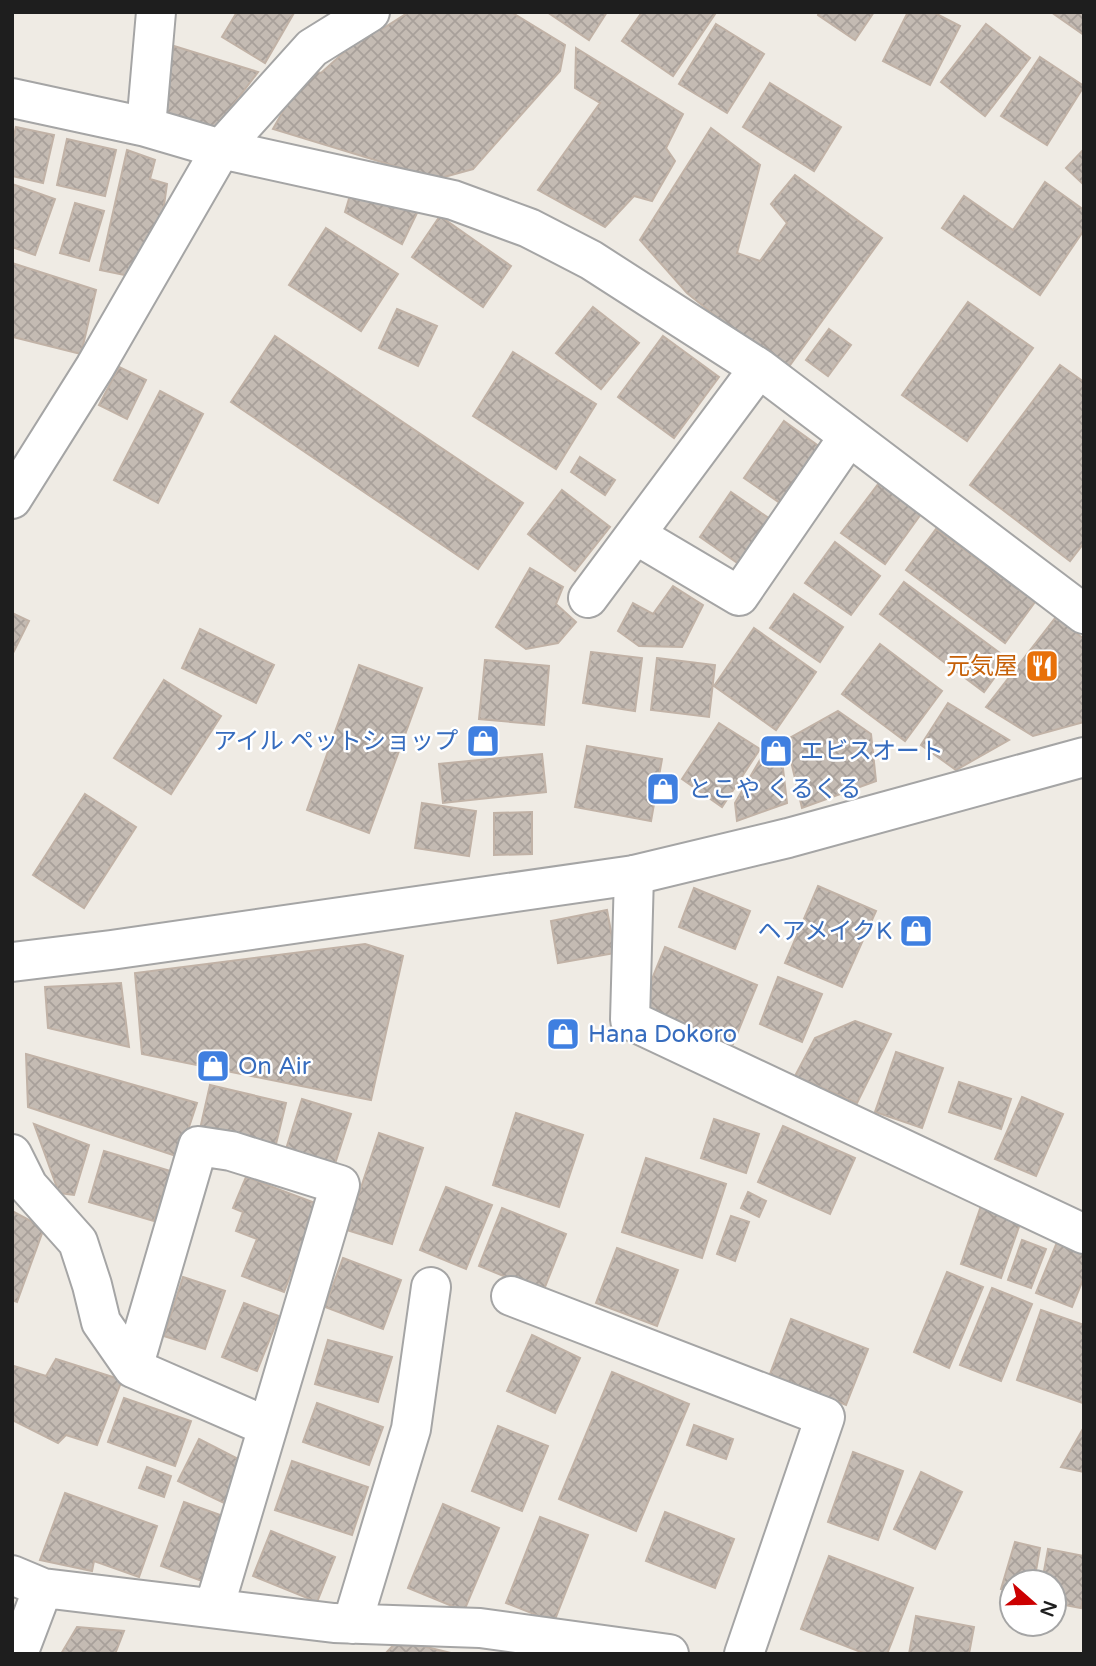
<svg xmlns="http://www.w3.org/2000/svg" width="1096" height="1666" font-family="'Varela Round','Noto Sans JP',sans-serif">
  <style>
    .building { fill: url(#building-cross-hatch); stroke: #c1b2a6; stroke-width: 2 }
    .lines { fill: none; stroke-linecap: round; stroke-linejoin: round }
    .minor-casing { stroke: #a5a5a5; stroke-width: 42 }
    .tertiary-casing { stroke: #a5a5a5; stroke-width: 42 }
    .minor { stroke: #fff; stroke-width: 38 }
    .tertiary { stroke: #fff; stroke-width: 38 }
    .labels { text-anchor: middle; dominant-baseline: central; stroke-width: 5; stroke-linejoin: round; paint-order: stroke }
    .food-label { font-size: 24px; fill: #c56008; stroke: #fff; text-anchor: end }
    .shop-label { font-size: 24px; fill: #366cbe; stroke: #fff; text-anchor: start }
  </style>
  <defs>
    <pattern id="building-cross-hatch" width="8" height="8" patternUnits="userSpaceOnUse" patternTransform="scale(1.75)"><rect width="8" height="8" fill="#c4bbb3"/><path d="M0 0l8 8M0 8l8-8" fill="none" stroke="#a8a09a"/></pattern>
  </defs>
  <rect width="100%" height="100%" fill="#efebe4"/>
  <path class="building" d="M237 12 294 13 265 63 222 37Z
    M409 12H511L565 45 560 71 473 169 437 179 273 129 307 69 321 73 370 29H382Z
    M547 12H607L589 40Z
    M642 12H713L715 14 673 76 622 41Z
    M819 12H874L855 40 818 15Z
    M908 12H933L960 26 930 85 883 61Z
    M1051 12H1084V35Z
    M716 24 764 54 727 113 679 84Z
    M986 24 1030 58 985 116 941 82Z
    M174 46 258 72 208 138 155 119Z
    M576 48 683 114 666 148 675 161 652 201 634 196 605 227 538 190 600 103 575 88Z
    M1040 57 1084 86 1047 145 1001 116Z
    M770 83 841 127 814 171 743 127Z
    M16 127 54 135 43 183 12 176V144Z
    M711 128 760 165 737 253 760 261 787 223 771 204 795 175 882 238 785 372 687 293 640 240Z
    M67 139 116 150 105 196 57 185Z
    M1084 149V185L1066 168Z
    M127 150 155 160 150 179 167 184 161 227 129 276 100 270Z
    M1045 182 1084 210V230L1040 295 942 228 964 196 1013 230Z
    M12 184 55 199 35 255 12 247Z
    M351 192 418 211 402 244 345 212Z
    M75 203 104 211 89 261 60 253Z
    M440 216 511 266 483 307 412 257Z
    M326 228 398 274 361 331 289 285Z
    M12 263 96 290 81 354 13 337 12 339Z
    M968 302 1033 348 967 441 902 395Z
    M593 307 639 343 601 389 556 353Z
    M397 309 437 326 418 366 379 348Z
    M829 329 851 345 828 376 806 360Z
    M275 336 523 503 478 569 231 402Z
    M663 336 719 377 674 438 618 397Z
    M513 352 596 404 556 469 473 416Z
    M1060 365 1084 382V543L1070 561 970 485Z
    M119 367 146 380 127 419 99 405Z
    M160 391 203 414 158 503 114 480Z
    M784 421 820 447 780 503 744 478Z
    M580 457 615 480 605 495 571 472Z
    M879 483 921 514 885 564 841 533Z
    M562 490 610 527 575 571 528 534Z
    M731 492 770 519 739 564 700 537Z
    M936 529 1035 602 1005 643 906 570Z
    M835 542 880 576 851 615 805 583Z
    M530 568 563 587 556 604 576 622 558 643 526 649 496 627Z
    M904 582 1008 659 984 692 880 614Z
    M673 586 703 605 682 647 639 646 618 631 633 603 653 614Z
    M794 594 843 627 820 662 770 628Z
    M12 613 29 621 12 655Z
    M1056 617 1084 639V722L1033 736 986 707Z
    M754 628 816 672 776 730 714 686Z
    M200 629 274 665 256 703 182 668Z
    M880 644 942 691 905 741 842 694Z
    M591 652 642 658 635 711 583 703Z
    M657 658 715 665 709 717 651 710Z
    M485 660 549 666 544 725 479 719Z
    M359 665 422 688 369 833 307 810Z
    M164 680 221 716 171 794 114 758Z
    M948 703 1009 740 956 770 921 745Z
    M838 711 871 734 876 781 802 808 786 740Z
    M719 723 760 749 722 807 682 779Z
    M771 741 780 743 787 803 737 821 735 803Z
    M587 746 662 759 651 821 575 807Z
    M542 754 546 792 443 803 439 764Z
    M85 794 136 827 84 908 33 875Z
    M422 803 476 811 469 856 415 848Z
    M532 812V854L494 855V813Z
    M818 886 876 911 842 987 785 963Z
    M694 888 750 911 735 949 679 927Z
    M607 910 615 953 558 963 551 921Z
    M365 944 403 956 371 1100 142 1054 135 973Z
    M665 947 757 985 733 1044 641 1006Z
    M778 977 822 994 802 1042 760 1024Z
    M121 983 129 1047 48 1028 45 987Z
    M855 1021 891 1034 857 1103 795 1076 815 1038Z
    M896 1052 943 1068 922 1128 875 1112Z
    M26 1054 197 1103 179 1157 28 1107Z
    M959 1082 1011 1099 1001 1129 949 1112Z
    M210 1085 286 1103 275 1148 200 1129Z
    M1022 1097 1063 1114 1036 1176 995 1159Z
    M302 1099 351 1114 334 1167 285 1152Z
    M516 1113 583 1135 559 1207 493 1185Z
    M714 1119 759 1134 746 1173 701 1158Z
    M34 1124 89 1145 74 1195 59 1193Z
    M783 1126 855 1158 830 1214 758 1182Z
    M379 1133 423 1148 392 1244 347 1230Z
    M104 1151 170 1171 154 1221 89 1202Z
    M646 1158 726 1184 702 1258 622 1232Z
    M246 1177 318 1204 284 1292 242 1276 257 1239 236 1231 243 1212 233 1208Z
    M446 1187 492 1205 466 1269 420 1250Z
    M748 1192 766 1201 759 1217 741 1208Z
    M982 1203 1022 1218 1001 1278 961 1264Z
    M502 1208 566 1234 543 1292 479 1266Z
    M12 1211 44 1228 17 1302 12 1300Z
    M731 1216 749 1222 735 1261 717 1254Z
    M1060 1235 1084 1245V1277L1072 1307 1036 1293Z
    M1022 1240 1046 1249 1031 1288 1008 1280Z
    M617 1248 678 1270 657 1326 596 1303Z
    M343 1258 401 1280 383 1329 325 1307Z
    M947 1272 983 1287 949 1368 914 1352Z
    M183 1277 225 1291 205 1349 164 1336Z
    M992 1288 1032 1304 1001 1381 960 1365Z
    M244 1303 279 1316 257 1371 222 1357Z
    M1041 1310 1084 1325 1083 1403 1017 1380Z
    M791 1319 868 1349 846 1405 770 1374Z
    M532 1335 580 1358 555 1413 507 1391Z
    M328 1340 392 1357 378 1402 315 1384Z
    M56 1359 122 1380 97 1445 66 1435 58 1443 12 1420V1373L14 1366 46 1376Z
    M612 1372 689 1404 636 1531 559 1499Z
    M124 1398 191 1421 175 1466 108 1442Z
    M317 1403 383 1427 369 1465 303 1442Z
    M694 1425 733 1439 726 1459 687 1445Z
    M498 1426 548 1446 522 1511 472 1491Z
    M1084 1427V1472L1061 1467Z
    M199 1439 244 1462 224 1503 178 1481Z
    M853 1452 903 1471 878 1540 828 1522Z
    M292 1461 368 1487 352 1535 275 1510Z
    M147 1467 171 1476 164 1497 139 1488Z
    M921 1472 962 1492 935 1549 894 1529Z
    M65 1493 157 1526 139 1577 94 1561 92 1571 40 1560Z
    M184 1502 226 1517 202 1581 161 1566Z
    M443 1504 499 1528 464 1611 408 1588Z
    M665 1512 734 1539 715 1588 646 1561Z
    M540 1517 588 1535 554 1622 506 1603Z
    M271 1531 335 1557 317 1602 253 1576Z
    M1015 1542 1040 1548 1034 1582H1012V1592L1001 1589Z
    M1048 1549 1084 1556V1594L1081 1608 1054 1603V1582H1042Z
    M829 1556 913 1588 887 1654H866L801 1629Z
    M916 1616 974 1627 969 1654H909Z
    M77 1627 124 1631 115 1654H61Z
    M398 1640 455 1654H385Z"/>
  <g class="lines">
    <defs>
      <path id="minor" d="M12 98 146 127 221 149 453 200 529 228 591 260 759 368 1084 614
        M146 127 156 12
        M12 499 95 367 221 149 312 48 370 12
        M636 535 739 596 849 436
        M588 598 759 368
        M634 875 630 1020 1084 1234
        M12 1154 28 1186 78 1242 92 1285 101 1322 133 1368
        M511 1296 825 1417 744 1654
        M12 1575 43 1588 334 1623 480 1628 669 1654
        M214 1608 340 1185 231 1151 198 1146 133 1368 268 1427
        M352 1624 411 1429 431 1287
        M18 1654 43 1588"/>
      <path id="tertiary" d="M12 962 111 950 634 875 788 838 1084 757"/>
    </defs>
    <use href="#minor" class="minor-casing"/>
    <use href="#tertiary" class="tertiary-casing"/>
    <use href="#minor" class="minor"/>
    <use href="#tertiary" class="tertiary"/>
  </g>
  <defs>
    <symbol id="restaurant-square" viewBox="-11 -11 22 22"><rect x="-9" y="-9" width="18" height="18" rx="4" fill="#e8710a" stroke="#fff"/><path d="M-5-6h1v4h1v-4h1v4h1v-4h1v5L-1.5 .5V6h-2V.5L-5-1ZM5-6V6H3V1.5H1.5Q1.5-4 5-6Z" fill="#fff"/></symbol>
    <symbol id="shop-square" viewBox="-11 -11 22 22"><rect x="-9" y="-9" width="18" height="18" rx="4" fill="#3f7fe0" stroke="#fff"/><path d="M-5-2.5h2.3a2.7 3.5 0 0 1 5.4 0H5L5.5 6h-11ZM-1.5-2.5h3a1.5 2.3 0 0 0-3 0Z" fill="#fff"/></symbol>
  </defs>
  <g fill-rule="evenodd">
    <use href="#restaurant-square" x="1023" y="647" width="38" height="38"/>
    <use href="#shop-square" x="464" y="722" width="38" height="38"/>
    <use href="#shop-square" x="757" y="732" width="38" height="38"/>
    <use href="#shop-square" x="644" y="770" width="38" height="38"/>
    <use href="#shop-square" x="897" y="912" width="38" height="38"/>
    <use href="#shop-square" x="544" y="1015" width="38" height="38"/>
    <use href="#shop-square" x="194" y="1047" width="38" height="38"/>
  </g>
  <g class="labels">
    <g class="food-label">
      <text x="1018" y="666">元気屋</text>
    </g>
    <g class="shop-label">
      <text x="458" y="741" text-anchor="end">アイル ペットショップ</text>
      <text x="800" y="751">エビスオート</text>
      <text x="688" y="789">とこや くるくる</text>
      <text x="892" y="931" text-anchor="end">ヘアメイクK</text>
      <text x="588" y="1034">Hana Dokoro</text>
      <text x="238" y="1066">On Air</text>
    </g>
  </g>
  <rect width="1096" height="1666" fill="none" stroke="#1e1e1e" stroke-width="28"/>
  <g transform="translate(1033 1603) rotate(110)"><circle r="33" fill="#ffffff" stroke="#a5a5a5" stroke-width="2"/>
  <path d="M0-5L12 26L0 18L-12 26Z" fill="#cc0001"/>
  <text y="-10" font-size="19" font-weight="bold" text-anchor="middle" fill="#1e1e1e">N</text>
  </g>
</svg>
